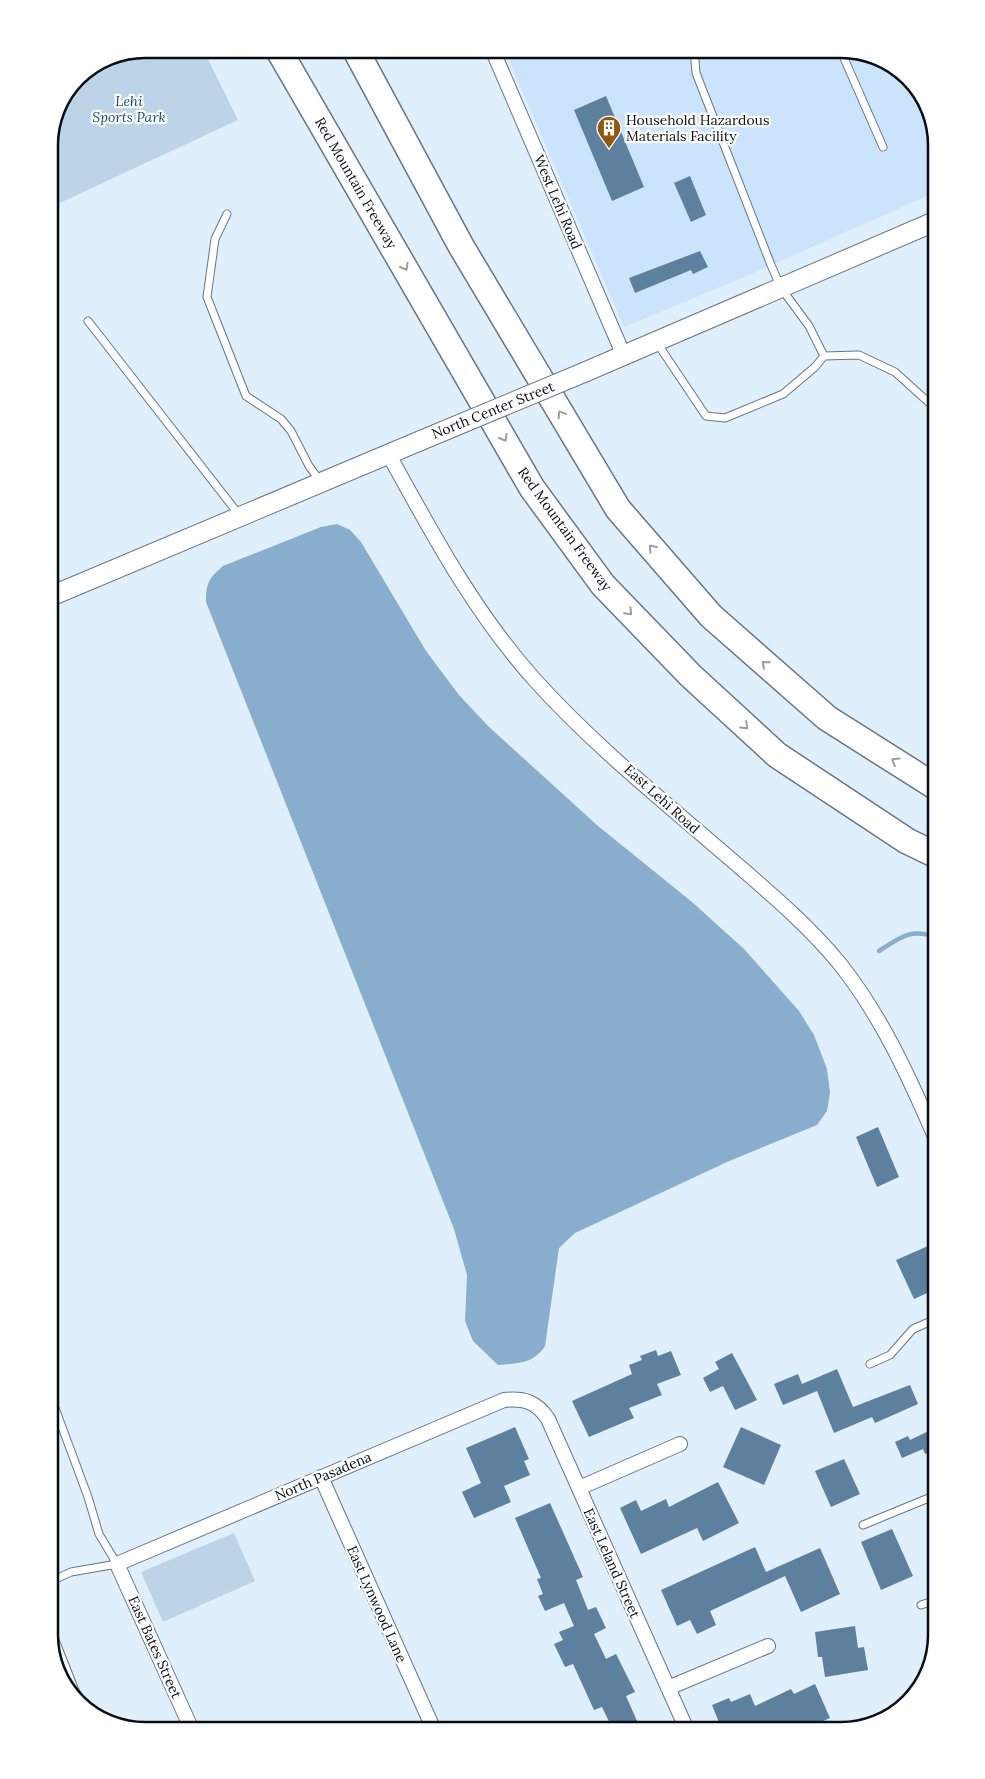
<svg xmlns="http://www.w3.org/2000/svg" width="985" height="1779" font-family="Lora,serif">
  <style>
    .built { fill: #cbe4fb }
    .green { fill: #bdd4e8 }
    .water { fill: #88adcd }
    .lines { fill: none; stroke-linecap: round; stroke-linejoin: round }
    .stream { stroke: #88adcd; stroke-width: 4.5 }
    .building { fill: #5d809f }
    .lane-casing { stroke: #657685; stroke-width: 9 }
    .street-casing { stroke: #657685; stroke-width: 16 }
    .secondary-casing { stroke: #657685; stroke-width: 21 }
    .highway-casing { stroke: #657685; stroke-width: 28 }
    .lane { stroke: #fff; stroke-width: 7 }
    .street { stroke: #fff; stroke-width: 14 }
    .secondary { stroke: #fff; stroke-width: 19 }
    .highway { stroke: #fff; stroke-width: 25 }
    .secondary-bridge-casing { stroke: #657685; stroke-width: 21; stroke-linecap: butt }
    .secondary-bridge { stroke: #fff; stroke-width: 19 }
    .oneway { stroke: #9c9ea1 }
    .labels { text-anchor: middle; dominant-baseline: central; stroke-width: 4.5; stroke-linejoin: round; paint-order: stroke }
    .park-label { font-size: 14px; font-style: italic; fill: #134d77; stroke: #fff }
    .poi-label { font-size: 14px; fill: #070d13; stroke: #fff; text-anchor: start }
    .street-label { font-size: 14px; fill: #070d13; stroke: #fff }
    .rim { fill: none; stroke: #070d13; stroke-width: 2.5 }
  </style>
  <rect width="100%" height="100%" fill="#dfeffc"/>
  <path class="built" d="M504 49H847L894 65 929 108 936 145V192L740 279 624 327Z"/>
  <path class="green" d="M145 49H203L238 120 49 208V139L77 77 108 56Z
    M234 1533 255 1581 163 1622 141 1572Z"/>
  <path class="water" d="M337 524 350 530 361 542 426 651 459 695 488 726 598 826 692 902 744 949 799 1011 814 1035 827 1069 830 1093 827 1111 817 1125 727 1162 575 1233 559 1248 545 1346C533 1364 519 1363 498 1365L473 1341 465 1321 467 1275 454 1229 206 602C206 583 209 578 223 566L321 527Z"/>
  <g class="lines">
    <path class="stream" d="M879 951C901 937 910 928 936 937"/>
  </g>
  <path class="building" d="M606 96 644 187 612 201 574 110Z
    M690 176 706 215 691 222 674 183Z
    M700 251 708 267 693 274 691 270 635 293 629 278Z
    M878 1127 899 1177 877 1187 856 1137Z
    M928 1246 936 1265V1289L914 1299 896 1260Z
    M656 1350 658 1356 671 1351 681 1375 657 1384 662 1395 629 1408 634 1418 589 1437 572 1401 632 1374 629 1365 642 1360 640 1356Z
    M732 1353 757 1400 735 1410 723 1386 710 1392 703 1378 719 1369 715 1362Z
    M837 1369 853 1407 910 1385 918 1404 875 1423 872 1417 834 1433 817 1391 783 1405 774 1384 798 1374 802 1384Z
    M515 1427 529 1459 524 1461 530 1475 504 1486 511 1502 474 1518 462 1492 481 1483 466 1448Z
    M741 1427 781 1445 764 1485 723 1467Z
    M933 1429 936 1436V1449L925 1454 923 1449 902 1458 895 1442 908 1436 910 1440Z
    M844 1459 860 1494 831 1507 815 1471Z
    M718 1482 739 1523 703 1541 697 1528 641 1554 620 1508 636 1500 641 1511 666 1499 669 1507Z
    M550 1503 583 1577 576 1580 588 1610 596 1607 606 1628 594 1634 606 1659 616 1654 635 1692 626 1696 641 1730H613L602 1707 594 1710 573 1664 565 1667 554 1644 563 1640 559 1632 574 1626 564 1603 545 1611 538 1596 543 1594 537 1579 541 1578 515 1518Z
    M892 1529 913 1576 881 1590 861 1542Z
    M755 1547 766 1572 820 1548 840 1594 801 1612 785 1576 710 1611 716 1625 697 1634 690 1620 677 1626 661 1590Z
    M855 1626 858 1648 864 1647 868 1670 825 1677 822 1657H818L815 1632Z
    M815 1684 830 1718 802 1730H722L712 1705 729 1698 731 1702 750 1694 755 1706 791 1689 794 1694Z"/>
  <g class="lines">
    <defs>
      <path id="lane" d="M840 49 883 147
        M227 214 215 239 207 297 246 396 281 419 291 431 309 466 320 481
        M88 321 240 516
        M657 343 706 416 725 418 783 394 815 367 824 356 809 326 781 288 771 265 696 73 694 49
        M824 356 859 355 895 372 936 409
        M49 565 59 592
        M870 1364 890 1355 913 1329 936 1319
        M863 1525 936 1495
        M49 1582 71 1572 117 1564 99 1534 88 1497 49 1392
        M921 1605 936 1600
        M49 1625 78 1698"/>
      <path id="street" d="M492 49 624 356
        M389 455C432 533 474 612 534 679 594 746 666 803 734 862 771 894 809 926 840 964 882 1017 909 1077 936 1139
        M321 1477 434 1730
        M579 1488 680 1444
        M668 1688 768 1646
        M192 1730 117 1564 504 1400C524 1398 537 1402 548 1419L687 1730"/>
      <path id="secondary" d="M585 372 936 221
        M49 597 422 440"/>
      <path id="highway" d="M278 49 532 488 603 585 691 676 777 755 907 841 936 855
        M355 49 461 246 618 509 711 616 827 718 936 787"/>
    </defs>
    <use href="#lane" class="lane-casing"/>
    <use href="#street" class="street-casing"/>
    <use href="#secondary" class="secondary-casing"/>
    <use href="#highway" class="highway-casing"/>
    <use href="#lane" class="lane"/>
    <use href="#street" class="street"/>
    <use href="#secondary" class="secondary"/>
    <use href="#highway" class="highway"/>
    <defs>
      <path id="secondary-bridge" d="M422 440 585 372"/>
    </defs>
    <use href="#secondary-bridge" class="secondary-bridge-casing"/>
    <use href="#secondary-bridge" class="secondary-bridge"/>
  </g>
  <defs><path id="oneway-chevron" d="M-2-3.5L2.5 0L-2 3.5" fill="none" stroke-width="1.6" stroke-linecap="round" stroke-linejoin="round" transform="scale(1.25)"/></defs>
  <g class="oneway">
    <use href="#oneway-chevron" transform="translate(405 267) rotate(60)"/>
    <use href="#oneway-chevron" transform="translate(561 414) rotate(-121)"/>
    <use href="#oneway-chevron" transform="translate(504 438) rotate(60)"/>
    <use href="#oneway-chevron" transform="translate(652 548) rotate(-131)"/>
    <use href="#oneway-chevron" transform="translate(629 612) rotate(46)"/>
    <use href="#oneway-chevron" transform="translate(765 664) rotate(-139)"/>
    <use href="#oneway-chevron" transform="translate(745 726) rotate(43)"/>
    <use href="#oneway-chevron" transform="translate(895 761) rotate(-148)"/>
  </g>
  <defs>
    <symbol id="building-pin" viewBox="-11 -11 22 30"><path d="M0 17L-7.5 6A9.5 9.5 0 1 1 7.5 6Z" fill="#915812" stroke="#fff"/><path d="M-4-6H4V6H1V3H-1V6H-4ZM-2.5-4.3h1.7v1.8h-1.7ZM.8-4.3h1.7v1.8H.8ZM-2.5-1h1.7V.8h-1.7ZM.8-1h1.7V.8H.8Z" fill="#fff"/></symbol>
  </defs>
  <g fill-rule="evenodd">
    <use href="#building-pin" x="595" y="114" width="28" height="38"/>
  </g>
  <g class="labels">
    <g class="park-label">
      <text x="129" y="101">Lehi<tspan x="129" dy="16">Sports Park</tspan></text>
    </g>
    <g class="poi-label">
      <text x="626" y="120">Household Hazardous<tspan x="626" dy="16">Materials Facility</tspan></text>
    </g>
    <g class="street-label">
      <text transform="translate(356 183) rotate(60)">Red Mountain Freeway</text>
      <text transform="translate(558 202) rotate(67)">West Lehi Road</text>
      <text transform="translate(493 410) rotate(-22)">North Center Street</text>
      <text transform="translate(565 529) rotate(54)">Red Mountain Freeway</text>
      <text transform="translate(662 799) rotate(42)">East Lehi Road</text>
      <text transform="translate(323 1476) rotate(-23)">North Pasadena</text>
      <text transform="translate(612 1563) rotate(66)">East Leland Street</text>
      <text transform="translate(377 1604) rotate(66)">East Lynwood Lane</text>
      <text transform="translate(155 1647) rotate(66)">East Bates Street</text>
    </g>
  </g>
  <path d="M0 0H985V1779H0ZM145 58H841A87 87 0 0 1 928 145V1635A87 87 0 0 1 841 1722H145A87 87 0 0 1 58 1635V145A87 87 0 0 1 145 58Z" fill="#fff" fill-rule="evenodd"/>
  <path class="rim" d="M145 58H841A87 87 0 0 1 928 145V1635A87 87 0 0 1 841 1722H145A87 87 0 0 1 58 1635V145A87 87 0 0 1 145 58Z"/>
</svg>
